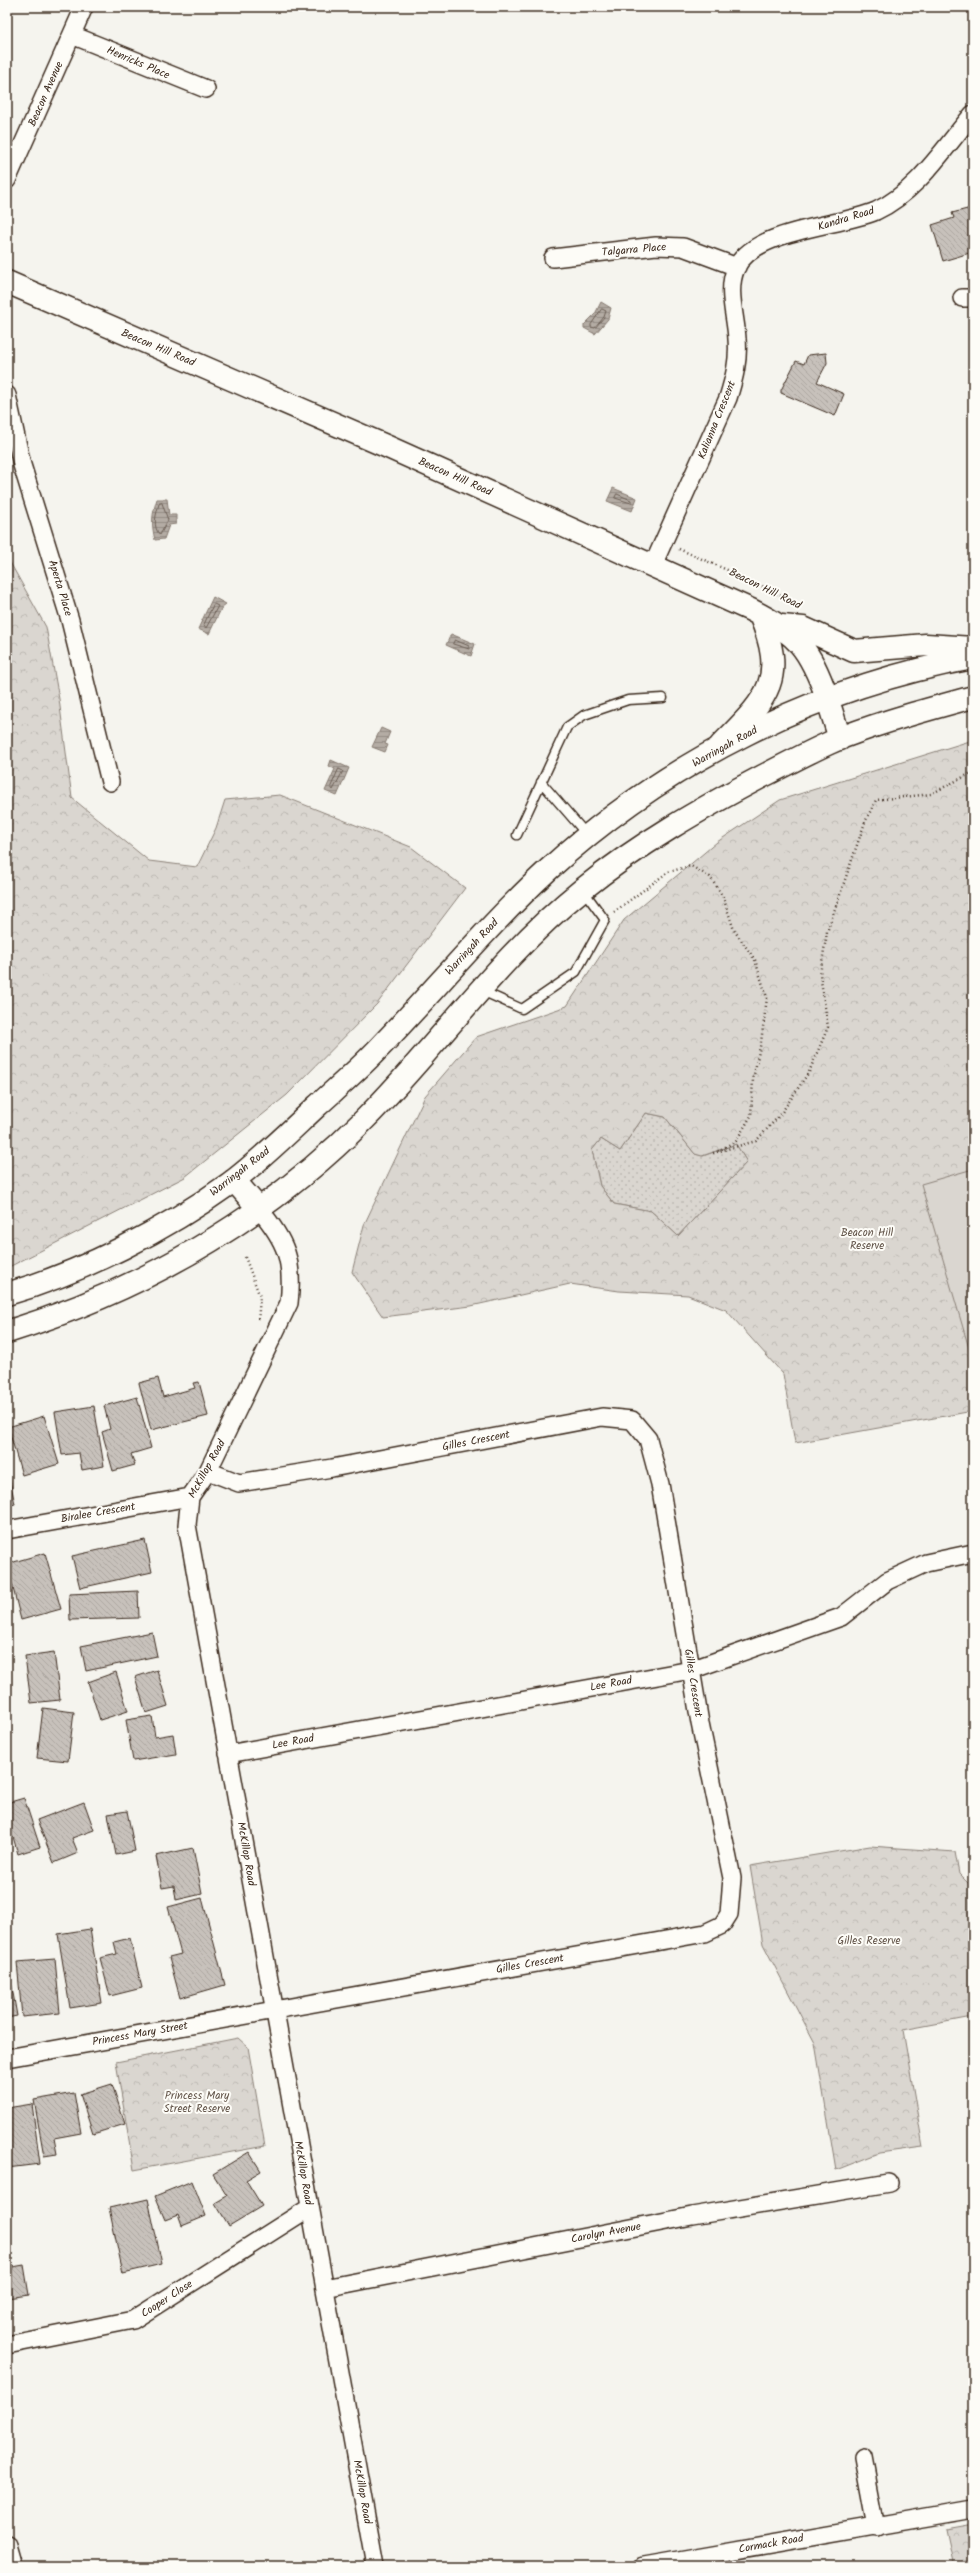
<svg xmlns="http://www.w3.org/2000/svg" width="980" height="2573" font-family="Kalam,sans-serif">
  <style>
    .grass { fill: url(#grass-dots); stroke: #8a8077 }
    .forest { fill: url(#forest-crowns); stroke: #8a8077; fill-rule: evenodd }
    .pitch { fill: #dad6d0; stroke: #8a8077 }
    .water { fill: url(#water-rules); stroke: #84786e }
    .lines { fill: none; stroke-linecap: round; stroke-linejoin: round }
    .shore { stroke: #6b5e54; stroke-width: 1 }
    .building { fill: url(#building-back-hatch); stroke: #3b2a1e }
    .lane-casing { stroke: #3b2a1e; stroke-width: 11 }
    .street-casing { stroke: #3b2a1e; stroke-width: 20 }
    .secondary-casing { stroke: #3b2a1e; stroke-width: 25 }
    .highway-casing { stroke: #3b2a1e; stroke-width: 25 }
    .path { stroke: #3b2a1e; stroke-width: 2.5; stroke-dasharray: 1 3; stroke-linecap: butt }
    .lane { stroke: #fdfcf7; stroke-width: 8 }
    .street { stroke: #fdfcf7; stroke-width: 17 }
    .secondary { stroke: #fdfcf7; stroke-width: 22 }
    .highway { stroke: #fdfcf7; stroke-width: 22 }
    .labels { text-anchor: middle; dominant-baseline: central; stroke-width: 4; stroke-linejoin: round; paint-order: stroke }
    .street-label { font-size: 11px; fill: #3b2a1e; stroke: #fdfcf7 }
    .park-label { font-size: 11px; fill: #63554a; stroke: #fdfcf7 }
  </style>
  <defs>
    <pattern id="grass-dots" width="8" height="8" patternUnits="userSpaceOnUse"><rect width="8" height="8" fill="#dad6d0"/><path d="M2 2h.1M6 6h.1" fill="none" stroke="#bcb8b2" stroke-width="1.8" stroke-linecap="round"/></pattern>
    <pattern id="forest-crowns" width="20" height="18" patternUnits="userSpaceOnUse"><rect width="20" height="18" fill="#dad6d0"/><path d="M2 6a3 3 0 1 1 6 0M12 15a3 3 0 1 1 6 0" fill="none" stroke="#bcb8b2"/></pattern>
    <pattern id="water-rules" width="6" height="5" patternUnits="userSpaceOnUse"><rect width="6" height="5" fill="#b4aca4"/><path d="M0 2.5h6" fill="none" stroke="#948c85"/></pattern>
    <pattern id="building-back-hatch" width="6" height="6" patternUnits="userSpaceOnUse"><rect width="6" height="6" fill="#c7c1bb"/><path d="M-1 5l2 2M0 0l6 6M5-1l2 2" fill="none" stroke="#aca6a0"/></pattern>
  </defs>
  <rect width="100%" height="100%" fill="#f5f4ee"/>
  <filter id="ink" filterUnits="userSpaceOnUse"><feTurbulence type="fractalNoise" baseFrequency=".025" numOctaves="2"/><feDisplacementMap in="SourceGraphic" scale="8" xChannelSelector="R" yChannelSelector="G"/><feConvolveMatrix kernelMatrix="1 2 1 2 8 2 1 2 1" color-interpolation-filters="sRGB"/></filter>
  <g filter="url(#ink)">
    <path class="grass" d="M646 1113 665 1117 695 1154 703 1156 736 1144 747 1162 678 1236 651 1211 614 1204 600 1186 592 1150 601 1139 620 1151Z"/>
    <path class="forest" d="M7 557 46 627 59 699 72 798 149 861 197 867 216 828 225 800 280 795 411 847 465 888 377 1004 287 1095 185 1177 7 1268Z
      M973 740V1411L795 1443 783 1374 726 1310 688 1295 619 1291 570 1284 471 1306 383 1317 352 1272 364 1225 425 1096 476 1037 567 1006 624 920 717 842 780 800ZM646 1113 665 1117 695 1154 702 1156 736 1144 747 1162 678 1236 651 1211 614 1204 600 1186 592 1150 601 1139 620 1151Z
      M870 1846 955 1852 959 1874 971 1886 972 2017 903 2030 923 2147 879 2153 836 2170 815 2043 763 1944 750 1866Z
      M238 2038 248 2047 265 2146 134 2170 116 2062Z
      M973 2524V2566H953L945 2529Z"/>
    <path class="pitch" d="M973 1169V1362L921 1184Z"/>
    <path class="water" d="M601 302 611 308 608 319 595 334 584 328V325L595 314Z
      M613 488 637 498 632 511 607 501Z
      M157 499H167L169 515H176V524L169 525 164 539 155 540C151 524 152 514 157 499Z
      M213 597 226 604 222 607 209 634 198 629Z
      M451 634 475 644 471 656 446 645Z
      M381 728 390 732 385 744 388 745 385 752 372 747Z
      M331 760 349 768 337 796 325 791 335 769 329 766Z"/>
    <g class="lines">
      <path class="shore" d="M602 309 606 311 604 317 595 328 591 327V325Z
        M617 494 631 500V503L615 498Z
        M162 503 168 520 160 535C152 527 156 514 159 504Z
        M214 604 218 606 206 628 204 625Z
        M455 640 469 646V649L453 644Z
        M339 769 343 771 333 790 331 787Z"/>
    </g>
    <path class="building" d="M971 208 973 252 943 261 932 225 954 218 952 213Z
      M826 353 827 363 817 382 844 394 835 416 781 393V390L796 361 804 364 808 355Z
      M158 1378 163 1397 195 1388 193 1383 199 1382 208 1416 151 1430 139 1383Z
      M137 1397 151 1448 131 1454 135 1465 113 1471 102 1432 110 1429 104 1406Z
      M94 1406 104 1466 82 1470 79 1453 62 1455 55 1412Z
      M44 1416 59 1464 22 1475 8 1427Z
      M7 1466 15 1504 7 1506Z
      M145 1540 152 1572 80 1588 72 1556Z
      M45 1553 61 1609 21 1620 7 1564Z
      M138 1591 139 1618 70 1620 69 1594Z
      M152 1632 157 1656 86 1671 81 1646Z
      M54 1652 60 1700 31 1703 25 1656Z
      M157 1670 168 1706 146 1713 135 1677Z
      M116 1672 128 1711 100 1720 88 1682Z
      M43 1708 74 1712 68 1761 37 1758Z
      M152 1716 155 1737 173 1734 176 1754 133 1761 126 1720Z
      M24 1798 40 1847 18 1854 13 1837 7 1839V1803Z
      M84 1802 94 1830 72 1838 78 1853 54 1863 37 1820Z
      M127 1811 135 1851 116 1855 108 1814Z
      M193 1848 202 1894 176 1900 174 1886 162 1888 156 1856Z
      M202 1898 225 1985 180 1998 169 1957 181 1954 168 1907Z
      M90 1929 102 2003 70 2008 58 1934Z
      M130 1938 142 1988 110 1996 100 1958 117 1954 114 1942Z
      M55 1959 60 2013 22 2017 17 1962Z
      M9 1970 17 2016 7 2018V1971Z
      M112 2084 125 2124 93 2134 80 2094Z
      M74 2093 81 2133 54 2138 57 2154 44 2156 34 2100Z
      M32 2104 40 2164 7 2168V2108Z
      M249 2152 261 2171 246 2180 262 2206 229 2226 215 2203 227 2196 213 2174Z
      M192 2181 206 2216 182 2226 178 2215 165 2220 155 2196Z
      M148 2199 162 2264 123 2273 109 2208Z
      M24 2265 29 2295 7 2298V2268Z"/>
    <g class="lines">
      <defs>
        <path id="lane" d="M541 782 588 836
          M517 835 567 727 584 715 628 700 663 698
          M482 991 522 1009 576 972 605 920 583 890"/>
        <path id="street" d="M72 35 206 89
          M7 180 84 7
          M553 258 656 246 683 247 737 267
          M962 298H973
          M7 395 22 465 70 620 110 782
          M653 565 728 398C734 379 739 360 737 339 736 316 726 290 736 268 754 229 839 227 876 211 917 192 944 148 973 114
          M259 1209C286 1241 294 1261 289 1303L208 1471 190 1497 187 1525 375 2566
          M7 1530 190 1497
          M228 1754 691 1670 841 1617 887 1581 926 1563 973 1553
          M7 2058 705 1933 722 1925 729 1914 732 1878 700 1723 660 1484 648 1439 632 1420 602 1417 332 1468 239 1483 208 1471
          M325 2288 692 2216 889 2183
          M7 2345 133 2320 309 2208
          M863 2457 876 2527
          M7 2545 13 2566
          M643 2566 973 2509"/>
        <path id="secondary" d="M7 282 388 447 751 610C798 634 809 648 827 697
          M782 626 803 628 854 651 926 645 973 648
          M721 745C766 699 788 681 760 615"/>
        <path id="highway" d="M827 697 840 739
          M234 1180 259 1209
          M7 1294C83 1272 165 1230 229 1184 260 1161 289 1132 317 1106 338 1087 359 1069 378 1049 436 989 488 925 549 869 666 762 817 686 973 658
          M7 1332C142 1290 264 1220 364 1120 440 1044 498 957 583 889 639 844 700 809 763 776 789 763 816 748 843 737 885 721 929 709 973 697"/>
      </defs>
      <use href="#lane" class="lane-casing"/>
      <use href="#street" class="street-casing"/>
      <use href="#secondary" class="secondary-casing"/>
      <use href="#highway" class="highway-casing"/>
      <path class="path" d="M679 549 741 576 745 581 760 585 800 606
        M614 912 668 872 691 866 710 877 723 897 734 930 755 960 767 998 761 1042 753 1079 751 1116 736 1141 718 1151
        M713 1153 756 1141 780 1115 809 1072 828 1027 820 974 827 932 865 822 876 800 931 794 973 772
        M245 1257 260 1297 258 1322"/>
      <use href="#lane" class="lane"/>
      <use href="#street" class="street"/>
      <use href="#secondary" class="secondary"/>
      <use href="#highway" class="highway"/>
    </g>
  </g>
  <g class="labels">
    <g class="street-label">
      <text transform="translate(138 63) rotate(23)">Henricks Place</text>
      <text transform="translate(46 94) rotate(-66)">Beacon Avenue</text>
      <text transform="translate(846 219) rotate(-17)">Kandra Road</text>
      <text transform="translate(634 250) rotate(-5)">Talgarra Place</text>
      <text transform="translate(158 348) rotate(23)">Beacon Hill Road</text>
      <text transform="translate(717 420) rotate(-68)">Kalianna Crescent</text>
      <text transform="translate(455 477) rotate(24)">Beacon Hill Road</text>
      <text transform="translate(60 588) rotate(73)">Aperta Place</text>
      <text transform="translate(765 589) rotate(26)">Beacon Hill Road</text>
      <text transform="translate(725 747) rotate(-29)">Warringah Road</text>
      <text transform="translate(472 947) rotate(-47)">Warringah Road</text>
      <text transform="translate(240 1172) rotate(-38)">Warringah Road</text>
      <text transform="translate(476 1441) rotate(-11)">Gilles Crescent</text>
      <text transform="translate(207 1469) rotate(-61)">McKillop Road</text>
      <text transform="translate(98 1513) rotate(-10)">Biralee Crescent</text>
      <text transform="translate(693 1683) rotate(81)">Gilles Crescent</text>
      <text transform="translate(611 1684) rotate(-10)">Lee Road</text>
      <text transform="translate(293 1742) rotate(-10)">Lee Road</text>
      <text transform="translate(246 1854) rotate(80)">McKillop Road</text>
      <text transform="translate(530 1964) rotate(-10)">Gilles Crescent</text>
      <text transform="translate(140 2034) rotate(-10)">Princess Mary Street</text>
      <text transform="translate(303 2173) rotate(80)">McKillop Road</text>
      <text transform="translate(606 2233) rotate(-11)">Carolyn Avenue</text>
      <text transform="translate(167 2299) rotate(-33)">Cooper Close</text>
      <text transform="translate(362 2492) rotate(80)">McKillop Road</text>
      <text transform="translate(771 2544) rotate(-10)">Cormack Road</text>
    </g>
    <g class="park-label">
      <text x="867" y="1233">Beacon Hill<tspan x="867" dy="13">Reserve</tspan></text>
      <text x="869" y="1941">Gilles Reserve</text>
      <text x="197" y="2096">Princess Mary<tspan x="197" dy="13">Street Reserve</tspan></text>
    </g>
  </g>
  <rect width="980" height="2573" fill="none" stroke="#fdfcf7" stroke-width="24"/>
  <rect x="12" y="12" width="956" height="2549" fill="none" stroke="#3b2a1e" stroke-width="1.5" filter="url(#ink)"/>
</svg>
